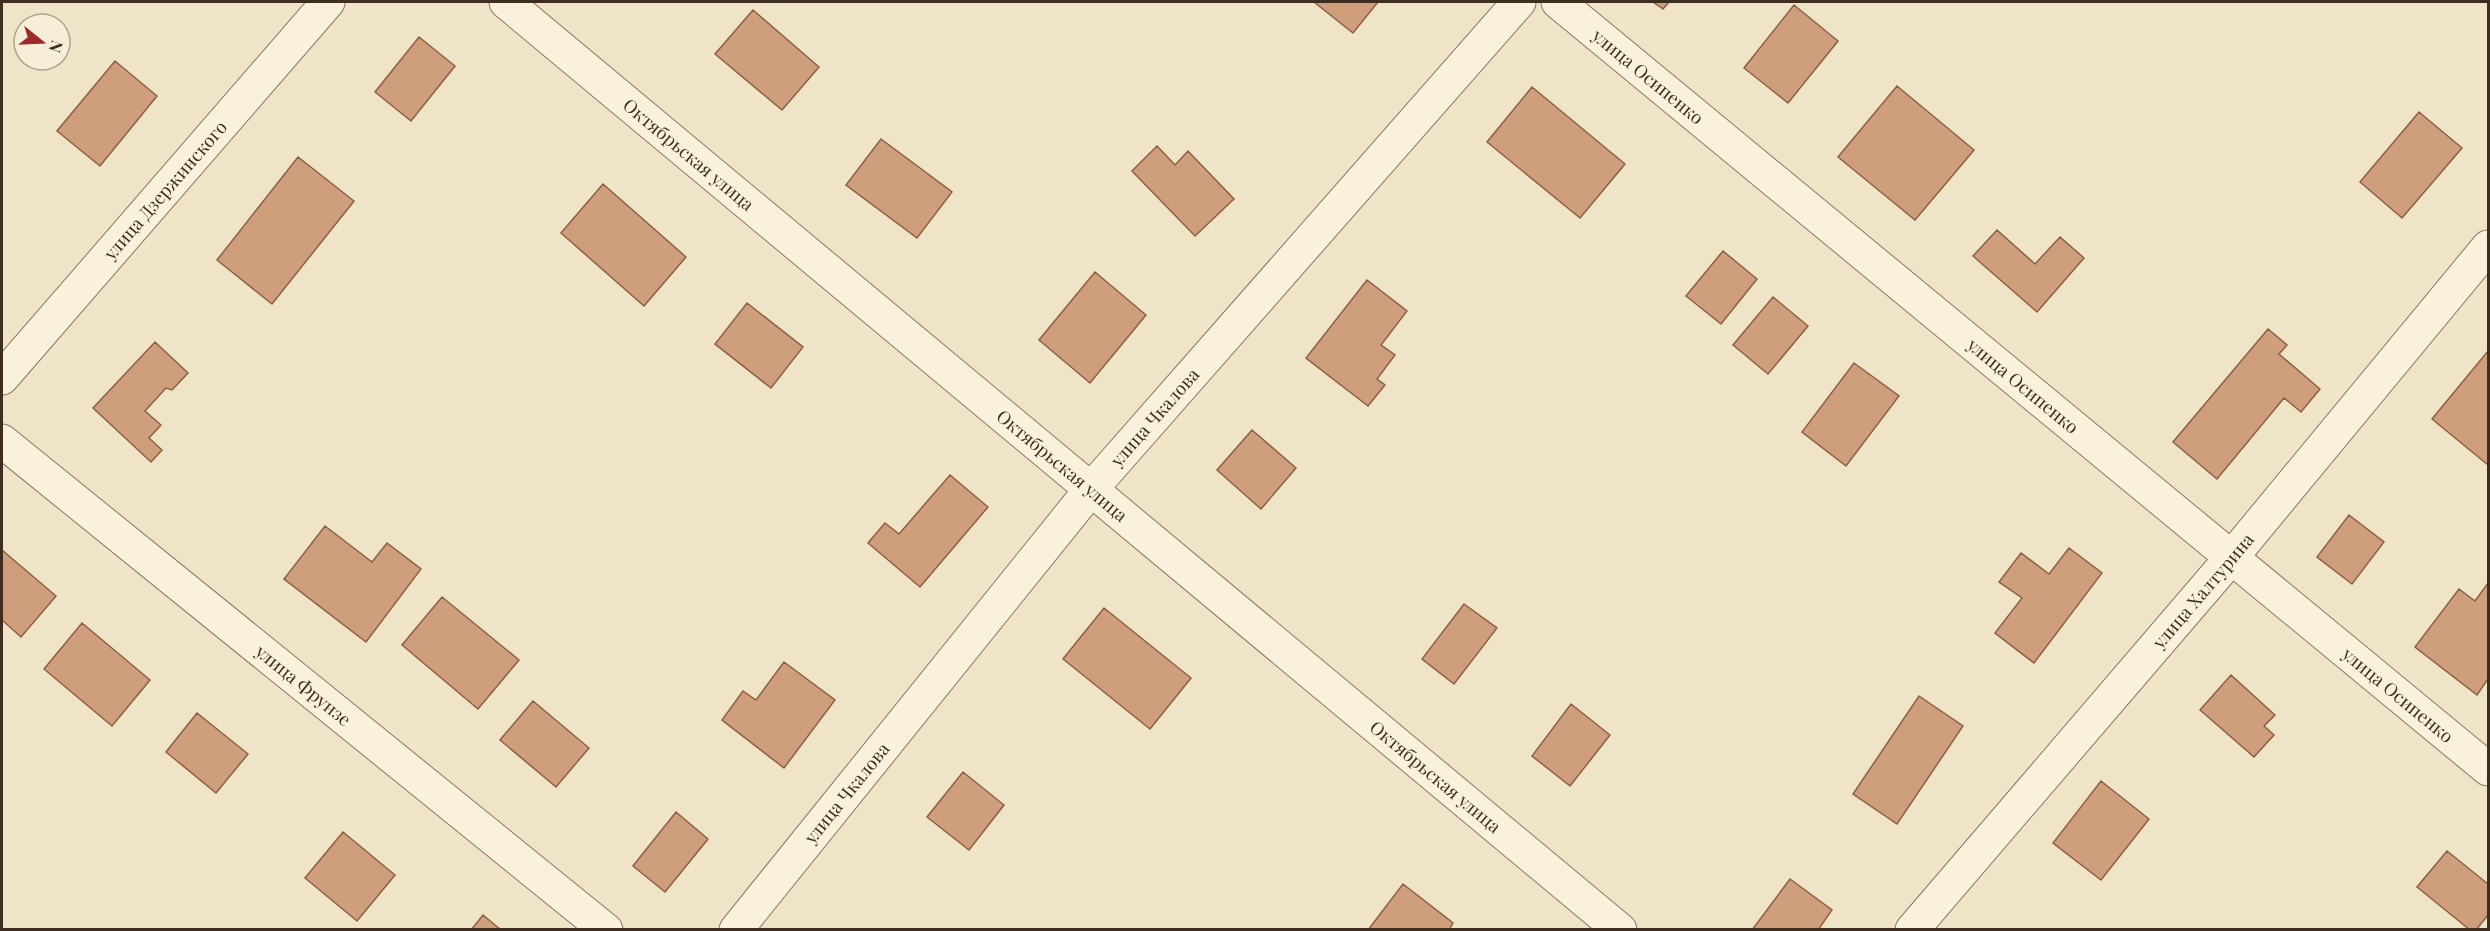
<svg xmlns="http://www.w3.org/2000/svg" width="2490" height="931" font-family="'Playfair Display',serif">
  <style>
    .building { fill: #cf9f7d; stroke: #8d5f41; stroke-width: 1.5 }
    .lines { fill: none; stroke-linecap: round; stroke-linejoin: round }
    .minor-casing { stroke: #8d765c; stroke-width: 35 }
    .minor { stroke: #faf1dc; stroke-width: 33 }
    .labels { text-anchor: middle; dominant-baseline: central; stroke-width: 6; stroke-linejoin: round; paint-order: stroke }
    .street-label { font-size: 18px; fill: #3d2e20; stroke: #f7eed8 }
  </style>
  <rect width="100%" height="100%" fill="#f0e4c8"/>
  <path class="building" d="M1314 2H1378L1353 33Z
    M1653 2H1669L1663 9Z
    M1794 5 1838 41 1788 103 1744 68Z
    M753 10 819 67 782 110 715 54Z
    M419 37 455 66 411 121 375 92Z
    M115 61 157 96 100 166 57 131Z
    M1897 86 1974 150 1915 220 1838 157Z
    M1532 87 1625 164 1580 218 1487 142Z
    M2419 112 2462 148 2402 218 2360 182Z
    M881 139 952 192 917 238 846 185Z
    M1157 146 1175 165 1188 151 1234 199 1195 236 1132 171Z
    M298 157 354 201 272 304 217 260Z
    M603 184 686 257 644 306 561 233Z
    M1997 230 2035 264 2060 237 2084 258 2037 312 1973 256Z
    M1723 251 1757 279 1721 324 1686 296Z
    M1095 272 1146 315 1090 383 1039 340Z
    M1367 280 1407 311 1381 345 1395 355 1377 379 1385 385 1368 406 1306 358Z
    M1773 297 1808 326 1768 374 1733 345Z
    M747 303 803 347 771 388 715 344Z
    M2268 329 2287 345 2279 354 2320 389 2301 412 2284 398 2217 479 2173 442Z
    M155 342 188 373 172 390 166 388 145 411 161 425 149 438 162 450 151 462 93 408Z
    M2488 351V465L2432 419Z
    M1854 363 1899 396 1846 466 1802 432Z
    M1252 430 1296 468 1261 509 1217 470Z
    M950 475 988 507 920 587 868 543 885 523 899 534Z
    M2349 515 2384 542 2352 584 2317 557Z
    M325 526 372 562 387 543 421 569 366 642 284 579Z
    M2069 548 2102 573 2034 663 1995 633 2022 598 1999 582 2021 553 2049 574Z
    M2 550 56 596 21 637 2 620Z
    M2488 583V679L2477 695 2415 647 2459 589 2475 601Z
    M442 597 519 660 478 709 402 645Z
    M1464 604 1497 628 1454 684 1422 659Z
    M1104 608 1191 678 1150 729 1063 659Z
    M82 623 150 680 112 726 44 669Z
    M784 662 835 700 784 768 722 720 743 691 756 700Z
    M2231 675 2275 715 2264 726 2274 735 2254 757 2200 710Z
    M1919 696 1963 726 1897 824 1853 794Z
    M533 701 589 748 556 787 500 740Z
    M1571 704 1610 735 1570 786 1532 756Z
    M197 713 248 754 216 793 166 752Z
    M963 772 1004 805 969 850 927 817Z
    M2101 781 2149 819 2101 880 2053 843Z
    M676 812 708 839 665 892 633 866Z
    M343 832 395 875 357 921 305 878Z
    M2447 851 2488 884V915L2476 930H2470L2417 887Z
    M1790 879 1832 910 1818 930H1752Z
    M1403 884 1453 923 1449 930H1368Z
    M483 915 501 930H471Z"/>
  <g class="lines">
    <defs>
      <g id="minor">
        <path id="s1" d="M506 2 1620 930"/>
        <path id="s2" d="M1558 2 2488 769"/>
        <path id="s3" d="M2 378 328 2"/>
        <path id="s4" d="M2 441 606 930"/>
        <path id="s5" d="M736 930 1092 488 1519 2"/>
        <path id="s6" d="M1912 930 2231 558 2488 247"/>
      </g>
    </defs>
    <use href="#minor" class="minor-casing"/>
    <use href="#minor" class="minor"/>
  </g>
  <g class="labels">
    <g class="street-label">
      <text stroke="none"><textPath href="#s2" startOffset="117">улица Осипенко</textPath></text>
      <text stroke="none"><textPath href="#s1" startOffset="238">Октябрьская улица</textPath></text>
      <text stroke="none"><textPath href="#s3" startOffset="249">улица Дзержинского</textPath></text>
      <text stroke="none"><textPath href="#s2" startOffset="603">улица Осипенко</textPath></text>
      <text stroke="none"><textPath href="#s5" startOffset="662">улица Чкалова</textPath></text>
      <text stroke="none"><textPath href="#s1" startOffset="724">Октябрьская улица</textPath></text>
      <text stroke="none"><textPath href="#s6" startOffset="447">улица Халтурина</textPath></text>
      <text stroke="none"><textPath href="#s4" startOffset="388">улица Фрунзе</textPath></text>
      <text stroke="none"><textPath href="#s2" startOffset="1089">улица Осипенко</textPath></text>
      <text stroke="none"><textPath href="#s1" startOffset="1210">Октябрьская улица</textPath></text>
      <text stroke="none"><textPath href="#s5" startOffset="176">улица Чкалова</textPath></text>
    </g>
  </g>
  <rect width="2490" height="931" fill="none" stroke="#3d2e20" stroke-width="6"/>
  <g transform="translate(42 42) rotate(108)"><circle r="28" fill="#f7eed8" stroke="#ada18e" stroke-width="1.5"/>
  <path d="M0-4.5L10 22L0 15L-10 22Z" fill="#9e2a2b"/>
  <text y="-9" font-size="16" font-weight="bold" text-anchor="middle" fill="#3d2e20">N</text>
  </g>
</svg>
